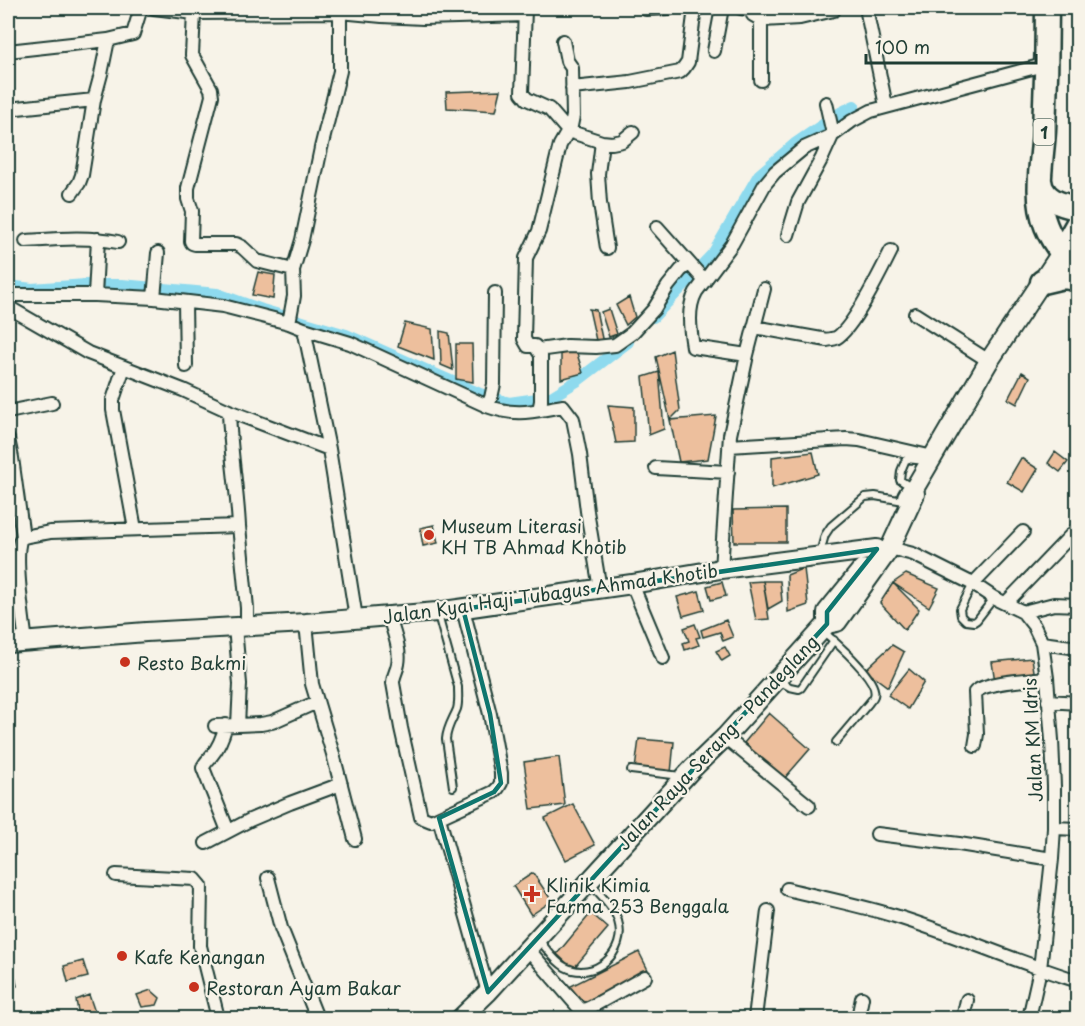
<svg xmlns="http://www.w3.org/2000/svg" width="1085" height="1026" font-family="'Playpen Sans',sans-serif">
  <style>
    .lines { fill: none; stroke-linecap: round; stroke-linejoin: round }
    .canal { stroke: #8edaee; stroke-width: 12 }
    .building { fill: #edbf9d; stroke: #1f3d34; stroke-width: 1.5 }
    .lane-casing { stroke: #1f3d34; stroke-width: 10 }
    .street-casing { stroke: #1f3d34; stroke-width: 16 }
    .secondary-casing { stroke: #1f3d34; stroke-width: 22 }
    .highway-casing { stroke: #1f3d34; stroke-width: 27 }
    .lane { stroke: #f7f3e8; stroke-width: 6 }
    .street { stroke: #f7f3e8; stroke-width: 12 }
    .secondary { stroke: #f7f3e8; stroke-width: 18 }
    .highway { stroke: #f7f3e8; stroke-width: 22 }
    .marked { fill: none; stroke: #0f766e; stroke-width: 4.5; stroke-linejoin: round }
    .poi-dot { fill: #c8321e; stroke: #f7f3e8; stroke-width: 2 }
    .labels { text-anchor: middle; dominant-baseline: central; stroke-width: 4.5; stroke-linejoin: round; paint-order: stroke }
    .shield { fill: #f7f3e8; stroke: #60746a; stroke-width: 1.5 }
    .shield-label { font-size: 16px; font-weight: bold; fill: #1f3d34 }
    .poi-label { font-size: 18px; fill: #1f3d34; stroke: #f7f3e8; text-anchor: start }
    .street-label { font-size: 18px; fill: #1f3d34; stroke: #f7f3e8 }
  </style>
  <rect width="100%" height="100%" fill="#f7f3e8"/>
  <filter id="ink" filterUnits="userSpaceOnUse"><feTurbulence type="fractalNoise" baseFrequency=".0167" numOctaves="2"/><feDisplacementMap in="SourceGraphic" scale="12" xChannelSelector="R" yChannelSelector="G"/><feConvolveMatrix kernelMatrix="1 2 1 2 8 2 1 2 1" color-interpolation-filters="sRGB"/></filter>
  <g filter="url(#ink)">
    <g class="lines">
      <path class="canal" d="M8 286 32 289 86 285H122L217 294 262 310 346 335 480 394 509 403 551 397 577 381 628 342
        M653 317 713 254 759 175 795 144 842 112 854 106"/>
    </g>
    <path class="building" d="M501 90 496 111 447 108 446 92Z
      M258 272 275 275 273 299 252 295Z
      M629 297 635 317 626 325 616 305Z
      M589 309 596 310 603 343 597 345Z
      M609 309 617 334 609 337 601 312Z
      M405 323 432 329 434 360 398 346Z
      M440 331 449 333 453 370 441 365Z
      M456 344H472L473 382 456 379Z
      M575 347 583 373 561 379V354Z
      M672 350 680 410 670 420 656 357Z
      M659 372 664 429 649 435 643 377Z
      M1022 372 1030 377 1017 404 1008 399Z
      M608 405 634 407V442L616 443Z
      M716 416 708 459 679 462 670 420Z
      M813 452 818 474 772 488V457Z
      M1055 452 1068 462 1060 472 1048 463Z
      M1021 458 1038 469 1024 492 1007 482Z
      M786 509V542H734L733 510Z
      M434 525 438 543 423 546 420 528Z
      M804 568 808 605 788 612 787 575Z
      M906 574 939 588 929 607 893 583Z
      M763 581 769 619 756 620 748 582Z
      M763 581H780L782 601 768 609Z
      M722 582 726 596 711 600 707 586Z
      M893 583 919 609 905 630 880 603Z
      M699 591 704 610 683 616 677 597Z
      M726 620 733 637 723 641 720 632 703 637 701 630Z
      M695 624 700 637 696 638 699 645 685 650 683 643 689 641 684 628Z
      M892 645 904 652 888 687 865 670Z
      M725 647 730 656 722 661 716 651Z
      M1032 658 1035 678 995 682 992 662Z
      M909 669 924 682 908 709 888 695Z
      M769 713 810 749 784 779 744 743Z
      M639 739 674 742 671 773 635 769Z
      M559 757 565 805 531 809 524 762Z
      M573 804 595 845 566 860 545 818Z
      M533 873 552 901 531 915 513 886Z
      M591 913 608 928 573 969 557 954Z
      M8 942 17 986 8 988Z
      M639 952 648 970 579 1005 569 987Z
      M83 961 88 977 68 982 64 966Z
      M151 990 160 998 157 1005 142 1007 137 995Z
      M89 995 96 1015 79 1017 76 1000Z"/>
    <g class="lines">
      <defs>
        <path id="lane" d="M911 487 900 480 901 471 906 459 926 461
          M820 553 825 535 831 526 865 497 875 496 904 501
          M973 584 960 609 961 616 966 621 974 622 977 620 994 598
          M438 615 458 687C458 695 459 702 457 709 453 719 447 727 446 739L453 787
          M824 632C835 642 880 680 874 696 873 699 870 701 869 703 858 716 847 729 836 742
          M777 680 790 687 799 689 801 688 834 640
          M631 770 681 776
          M539 940C547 949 554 961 565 967 594 982 628 952 618 921 614 907 600 895 591 884"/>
        <path id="street" d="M154 8 194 13 340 12 382 16 423 18 524 15
          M741 8 750 9 753 15 762 20 800 18 834 10
          M761 8V80
          M866 8 886 106
          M525 9 522 93 527 99 549 109 568 131 602 142 612 143 622 141 633 132
          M646 9 669 8
          M194 13 192 55 211 89 212 96 188 188V199L192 211 191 241 192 243 195 244H236L242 247 257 261 293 270
          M8 51 108 40
          M714 51 722 8
          M572 88 630 82 680 72 684 68 688 62 695 8
          M8 109 94 100
          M602 142 598 174 600 203 607 248
          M72 193 79 183 82 175 94 100 101 74 108 40 133 34 141 8
          M657 227 705 281
          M788 235 798 202 822 158 833 134 826 103
          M26 241C56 239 88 236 118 242
          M8 295H95L154 298 223 306 289 323 304 329 350 343 487 406C517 417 533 411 563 406L573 419 580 454 587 511 600 589
          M95 295 98 239
          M154 298 158 253
          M185 302 186 366
          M8 307 88 353 183 390 229 411 329 449 356 618
          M915 314 989 361
          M289 323 294 296 293 270 302 240 321 148 340 71V8
          M754 327 827 340C830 339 833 339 836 338 853 329 882 269 891 251
          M304 329 329 449
          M538 350 567 346 596 347 615 345 632 333 654 309 668 286 681 270 689 264
          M747 355 693 347C690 329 687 308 696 292L732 244 765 184 775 172 804 148 833 135 852 121 871 111 1047 64
          M124 367 113 400V410L135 529
          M487 406 491 398 494 384 495 293
          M539 410 541 401V355L535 346H528L524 339 526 258 539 231 560 145 571 126 573 116 572 68 567 61 563 41
          M229 411C230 449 237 487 239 526
          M8 412 52 403
          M8 439 12 458 23 537
          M729 446 846 439 859 440 933 457
          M656 468 728 472
          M890 548 913 554 973 584 994 598 1023 612 1034 626 1042 643 1047 678 1052 740 1054 786V828L1052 859 1040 969 1029 1018
          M721 569 730 435 747 355 764 289
          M632 584 663 658
          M973 584 1023 532
          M1006 603 1078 528
          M1023 612 1054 604 1078 605
          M389 617C393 631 401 649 398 664 397 671 393 676 393 683L401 728 421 817 431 821 494 792 498 788 501 783V773L490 714 463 609
          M306 623 312 684 333 754 355 839
          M235 627 240 684 238 725
          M26 642C24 627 12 545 22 538 27 535 43 534 50 532L239 526 247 608V627
          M1042 643 1078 648
          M1048 701 1078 703
          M226 725C223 736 219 747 212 755 208 761 205 761 203 768L228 831
          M215 726 261 724 272 722 317 702
          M725 737 809 806
          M975 746 977 734 975 692C988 681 1030 680 1047 678
          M439 818 488 992
          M1054 828 1078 829
          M877 834 959 844 1052 859
          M206 843 250 820 290 803 341 784
          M116 875 195 879 201 886 200 946 218 1018
          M268 878 281 928 317 1018
          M787 889C823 898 859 905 895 916 957 935 1016 962 1078 981
          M527 948 580 1009 584 1010 591 1007 645 977
          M755 1018 768 911
          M858 1018 862 998
          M963 1018 967 1000"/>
        <path id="secondary" d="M907 497 910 492 914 489 989 361 1061 253
          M827 624V612L862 569
          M8 643 146 632 306 623 437 612 632 584 721 569 877 549
          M461 1018 488 992 692 769 725 737 827 624 837 622 890 548 915 494 914 489"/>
        <path id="highway" d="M1047 8C1047 49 1046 90 1044 131 1042 162 1034 197 1046 226 1053 244 1065 258 1078 271
          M1040 181C1041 184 1041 188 1043 190 1049 202 1066 206 1078 208
          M1061 253 1078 223
          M1042 282 1063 277 1078 279"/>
      </defs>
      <use href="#lane" class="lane-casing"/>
      <use href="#street" class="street-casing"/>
      <use href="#secondary" class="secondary-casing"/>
      <use href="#highway" class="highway-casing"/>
      <use href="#lane" class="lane"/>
      <use href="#street" class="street"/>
      <use href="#secondary" class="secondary"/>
      <use href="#highway" class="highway"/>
    </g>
  </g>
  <path class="marked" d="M877 549 827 612V624L488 992 439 818 494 792 501 783 490 714 463 609Z"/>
  <g class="poi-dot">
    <circle cx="429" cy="535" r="6"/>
    <circle cx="125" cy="662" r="6"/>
    <path d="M529 885h6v6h6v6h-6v6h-6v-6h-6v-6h6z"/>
    <circle cx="122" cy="956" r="6"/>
    <circle cx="194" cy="987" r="6"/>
  </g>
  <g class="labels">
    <rect class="shield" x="1033.5" y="119" width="21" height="26" rx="4.5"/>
    <g class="shield-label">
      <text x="1044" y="132">1</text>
    </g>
    <g class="poi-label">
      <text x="441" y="525">Museum Literasi<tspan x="441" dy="21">KH TB Ahmad Khotib</tspan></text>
      <text x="137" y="662">Resto Bakmi</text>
      <text x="546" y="884">Klinik Kimia<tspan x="546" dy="21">Farma 253 Benggala</tspan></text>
      <text x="134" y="956">Kafe Kenangan</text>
      <text x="206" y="987">Restoran Ayam Bakar</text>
    </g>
    <g class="street-label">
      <text transform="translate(550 593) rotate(-8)">Jalan Kyai Haji Tubagus Ahmad Khotib</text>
      <text transform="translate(1032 740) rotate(-93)">Jalan KM Idris</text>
      <text transform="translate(717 742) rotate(-47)">Jalan Raya Serang - Pandeglang</text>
    </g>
  </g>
  <rect width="1085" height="1026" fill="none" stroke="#f7f3e8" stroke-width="30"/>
  <rect x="15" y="15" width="1055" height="996" fill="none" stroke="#1f3d34" stroke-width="2" filter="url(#ink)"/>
  <path d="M866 54v9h170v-9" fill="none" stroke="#1f3d34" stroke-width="3"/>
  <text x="875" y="54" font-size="18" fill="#1f3d34" stroke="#f7f3e8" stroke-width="4.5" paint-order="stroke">100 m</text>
</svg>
